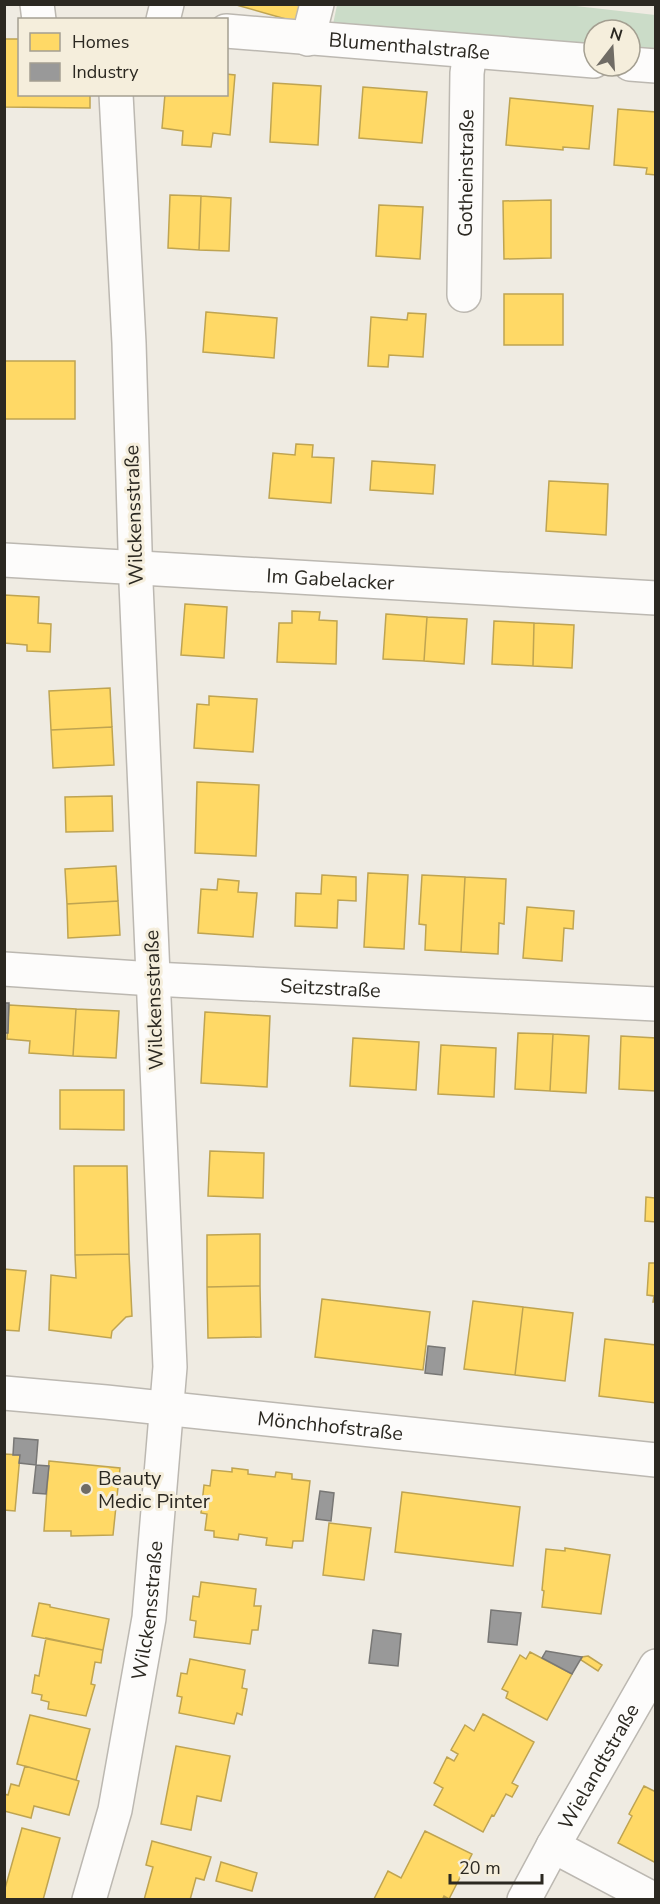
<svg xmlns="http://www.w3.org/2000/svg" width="660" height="1904" font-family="'Nunito Sans',sans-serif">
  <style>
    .green { fill: #cbdcc8 }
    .homes { fill: #ffd966; stroke: #bfa451; stroke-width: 1.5 }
    .industry { fill: #999; stroke: #787775; stroke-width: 1.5 }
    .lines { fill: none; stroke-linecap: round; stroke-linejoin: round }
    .minor-casing { stroke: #bcb8b1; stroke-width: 36 }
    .minor { stroke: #fdfcfb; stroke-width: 33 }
    .poi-dot { fill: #706c65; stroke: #f5eedc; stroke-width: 2 }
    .labels { text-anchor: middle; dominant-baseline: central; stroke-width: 6; stroke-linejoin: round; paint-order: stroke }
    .street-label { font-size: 20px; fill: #2b2821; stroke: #f5eedc }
    .poi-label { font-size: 20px; fill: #2b2821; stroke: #f5eedc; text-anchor: start }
  </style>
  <rect width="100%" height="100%" fill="#efebe2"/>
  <path class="green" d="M337 5H567L655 15V56L630 54V30H594V51L332 29Z"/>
  <path class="homes" d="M233 4H306L300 23Z
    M4 39H20V94H90V108L4 107Z
    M226 74 235 75 230 135 213 133 211 147 182 145 183 131 162 128 165 94H226Z
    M273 83 321 86 318 145 270 142Z
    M363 87 427 92 422 143 359 138Z
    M510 98 593 106 589 149 563 147V150L506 145Z
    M618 109 656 112V175L646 174 647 168 614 165Z
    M170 195 201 196 199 250 168 248Z
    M201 196 231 198 229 251 199 250Z
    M551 200V258L504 259 503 201Z
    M379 205 423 207 420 259 376 256Z
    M504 294H563V345H504Z
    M206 312 277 318 274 358 203 352Z
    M408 313 426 314 423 357 389 355 388 367 368 366 371 317 407 320Z
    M4 361H75V419H4Z
    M296 444 313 445 312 457 334 458 331 503 269 498 273 453 295 455Z
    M372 461 435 465 433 494 370 490Z
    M549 481 608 484 606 535 546 531Z
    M4 595 39 597 38 623 51 624 50 652 27 651V645L4 643Z
    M185 604 227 607 224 658 181 655Z
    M292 611 320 612 319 620 337 621 336 664 277 662 279 623H292Z
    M386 614 427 617 424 661 383 659Z
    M427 617 467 619 464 664 424 661Z
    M494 621 534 623 533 666 492 664Z
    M534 623 574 625 572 668 533 666Z
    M110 688 112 727 51 730 49 691Z
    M209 696 257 699 253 752 194 748 197 704 209 705Z
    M112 727 114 765 53 768 51 730Z
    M197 782 259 785 256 856 195 853Z
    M112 796 113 831 66 832 65 797Z
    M116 866 118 901 67 904 65 869Z
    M368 873 408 875 404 949 364 947Z
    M322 875 356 877V901L338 900 337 928 295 926 296 893 321 894Z
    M422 875 465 877 461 952 425 950 426 925 419 924Z
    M465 877 506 879 504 924 499 923 498 954 461 952Z
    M218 879 239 881 238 892 257 893 253 937 198 933 201 889 217 890Z
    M118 901 120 935 68 938 67 904Z
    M527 907 574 911 573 929 564 928 562 961 523 958Z
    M9 1005 76 1009 73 1056 29 1053 30 1041 7 1039Z
    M76 1009 119 1011 116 1058 73 1056Z
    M205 1012 270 1016 267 1087 201 1083Z
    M518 1033 553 1034 550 1091 515 1089Z
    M553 1034 589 1036 586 1093 550 1091Z
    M621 1036 656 1038V1091L619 1089Z
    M353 1038 419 1042 416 1090 350 1086Z
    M441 1045 496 1048 494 1097 438 1094Z
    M60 1090H124V1130L60 1129Z
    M210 1151 264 1153 263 1198 208 1196Z
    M74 1166H127L129 1254 75 1255Z
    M656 1192V1222L645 1221 646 1197 655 1198Z
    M260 1234V1286L207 1287V1235Z
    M129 1254 132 1316 126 1317 112 1331 111 1338 49 1330 51 1275 76 1278 75 1255Z
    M649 1263H656V1302H653L654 1296 647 1295Z
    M4 1269 26 1271 19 1331 4 1330Z
    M260 1286 261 1337 208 1338 207 1287Z
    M322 1299 430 1312 423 1370 315 1357Z
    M473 1301 523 1307 515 1375 464 1369Z
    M523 1307 573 1313 565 1381 515 1375Z
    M605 1339 656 1345V1403L599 1396Z
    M4 1454 20 1455 15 1511 4 1510Z
    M49 1461 120 1468 113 1535 71 1536V1531H44Z
    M232 1468 248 1470V1474L275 1477 276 1472 292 1474V1479L310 1481 303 1541H293L292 1548 266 1545 267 1538 239 1534 238 1540 214 1537V1531L205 1530 207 1514 201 1513 204 1485 210 1486 212 1470 232 1472Z
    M402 1492 520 1507 513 1566 395 1552Z
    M329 1523 371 1528 364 1580 323 1575Z
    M565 1548 610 1555 601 1614 542 1607 544 1591 542 1590 546 1549 565 1551Z
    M201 1582 256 1589 254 1606H261L258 1630H252L250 1644 194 1637 196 1621 190 1620 193 1596 199 1597Z
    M39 1603 50 1605V1607L109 1619 103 1650 32 1636Z
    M46 1638 103 1650 101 1663 95 1662 91 1684 95 1685 86 1716 48 1709 49 1702 41 1700 42 1695 32 1693 35 1675 39 1676Z
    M530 1652 572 1674 547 1720 506 1698 508 1692 502 1689 520 1655 526 1659Z
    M588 1656 602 1665 598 1671 581 1660 582 1657Z
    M190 1659 245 1670 242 1688 247 1689 242 1715 237 1713 234 1724 179 1713 182 1697 177 1696 181 1673 187 1674Z
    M483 1714 534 1742 512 1783 518 1786 512 1797 506 1794 494 1816 492 1815 483 1832 434 1805 443 1788 434 1783 447 1757 454 1761 458 1754 451 1750 465 1725 474 1731Z
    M30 1715 90 1729 76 1780 17 1764Z
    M176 1746 230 1756 221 1801 197 1796 191 1830 161 1824Z
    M25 1766 79 1781 69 1815 34 1806 31 1818 4 1811V1794L8 1795 11 1784 19 1786Z
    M644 1786 656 1792V1863L618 1843 632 1816 629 1814Z
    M22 1828 60 1838 43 1900H4V1892Z
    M425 1831 472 1854 449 1899 444 1896 442 1900 374 1899 388 1871 401 1878Z
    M152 1841 211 1857 204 1880 196 1878 190 1900H144L153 1867 146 1865Z
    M221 1862 257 1873 252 1891 216 1881Z"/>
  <path class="industry" d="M4 1003H9L8 1033H4Z
    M428 1346 445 1348 442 1375 425 1373Z
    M14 1438 38 1440 36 1465 19 1463 20 1455H13Z
    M36 1465 49 1466 46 1494 33 1493Z
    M320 1491 334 1493 331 1521 316 1519Z
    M491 1610 521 1613 517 1645 488 1642Z
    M373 1630 401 1634 398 1666 369 1663Z
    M546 1651 582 1657 572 1674 542 1658Z"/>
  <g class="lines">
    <defs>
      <g id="minor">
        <path d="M37 4 39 20"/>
        <path d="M163 20 167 4"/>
        <path id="s1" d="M226 31 594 61"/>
        <path d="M308 39 317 4"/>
        <path d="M630 64 656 66"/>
        <path id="s2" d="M464 295 467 73 470 52"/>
        <path id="s3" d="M4 560 656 598"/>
        <path id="s4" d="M4 969 153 979 656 1004"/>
        <path id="s5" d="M4 1393 106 1402 656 1460"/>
        <path d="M553 1846 655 1900"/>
        <path id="s6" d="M89 1900 115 1810 149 1618 170 1367 136 583 129 343 116 94"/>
        <path id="s7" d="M524 1900 553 1846 656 1666"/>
      </g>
    </defs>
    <use href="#minor" class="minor-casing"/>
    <use href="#minor" class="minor"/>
  </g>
  <circle class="poi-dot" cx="86" cy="1489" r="6"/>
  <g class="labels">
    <g class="street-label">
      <text stroke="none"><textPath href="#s1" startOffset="184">Blumenthalstraße</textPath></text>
      <text stroke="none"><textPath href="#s2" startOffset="122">Gotheinstraße</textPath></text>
      <text transform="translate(134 515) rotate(-92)">Wilckensstraße</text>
      <text stroke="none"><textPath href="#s3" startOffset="327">Im Gabelacker</textPath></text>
      <text stroke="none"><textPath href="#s4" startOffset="327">Seitzstraße</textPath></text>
      <text transform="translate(154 1000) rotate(-92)">Wilckensstraße</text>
      <text stroke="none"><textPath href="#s5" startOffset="328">Mönchhofstraße</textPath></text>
      <text stroke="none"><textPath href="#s6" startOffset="296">Wilckensstraße</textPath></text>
      <text stroke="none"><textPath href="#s7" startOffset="153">Wielandtstraße</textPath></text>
    </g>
    <g class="poi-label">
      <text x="98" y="1478">Beauty<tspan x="98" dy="23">Medic Pinter</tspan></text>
    </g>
  </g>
  <rect width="660" height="1904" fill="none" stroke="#2b2821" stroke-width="12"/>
  <rect x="18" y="18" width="210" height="78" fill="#f5eedc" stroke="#a49f91" stroke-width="1.5"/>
  <rect x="30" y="33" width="30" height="18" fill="#ffd966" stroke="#a49f91" stroke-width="1.5"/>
  <text x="72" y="48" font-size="18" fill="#2b2821">Homes</text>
  <rect x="30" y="63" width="30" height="18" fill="#999999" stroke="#a49f91" stroke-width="1.5"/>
  <text x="72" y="78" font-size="18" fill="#2b2821">Industry</text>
  <g transform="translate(612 48) rotate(17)"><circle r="28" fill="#f5eedc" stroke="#a49f91" stroke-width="1.5"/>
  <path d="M0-4.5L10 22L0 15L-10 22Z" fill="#706c65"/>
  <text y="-9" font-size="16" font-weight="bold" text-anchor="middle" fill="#2b2821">N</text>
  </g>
  <path d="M450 1874v9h92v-9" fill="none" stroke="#2b2821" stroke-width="3"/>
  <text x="459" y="1874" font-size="18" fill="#2b2821" stroke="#f5eedc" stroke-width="4.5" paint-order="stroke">20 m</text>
</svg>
